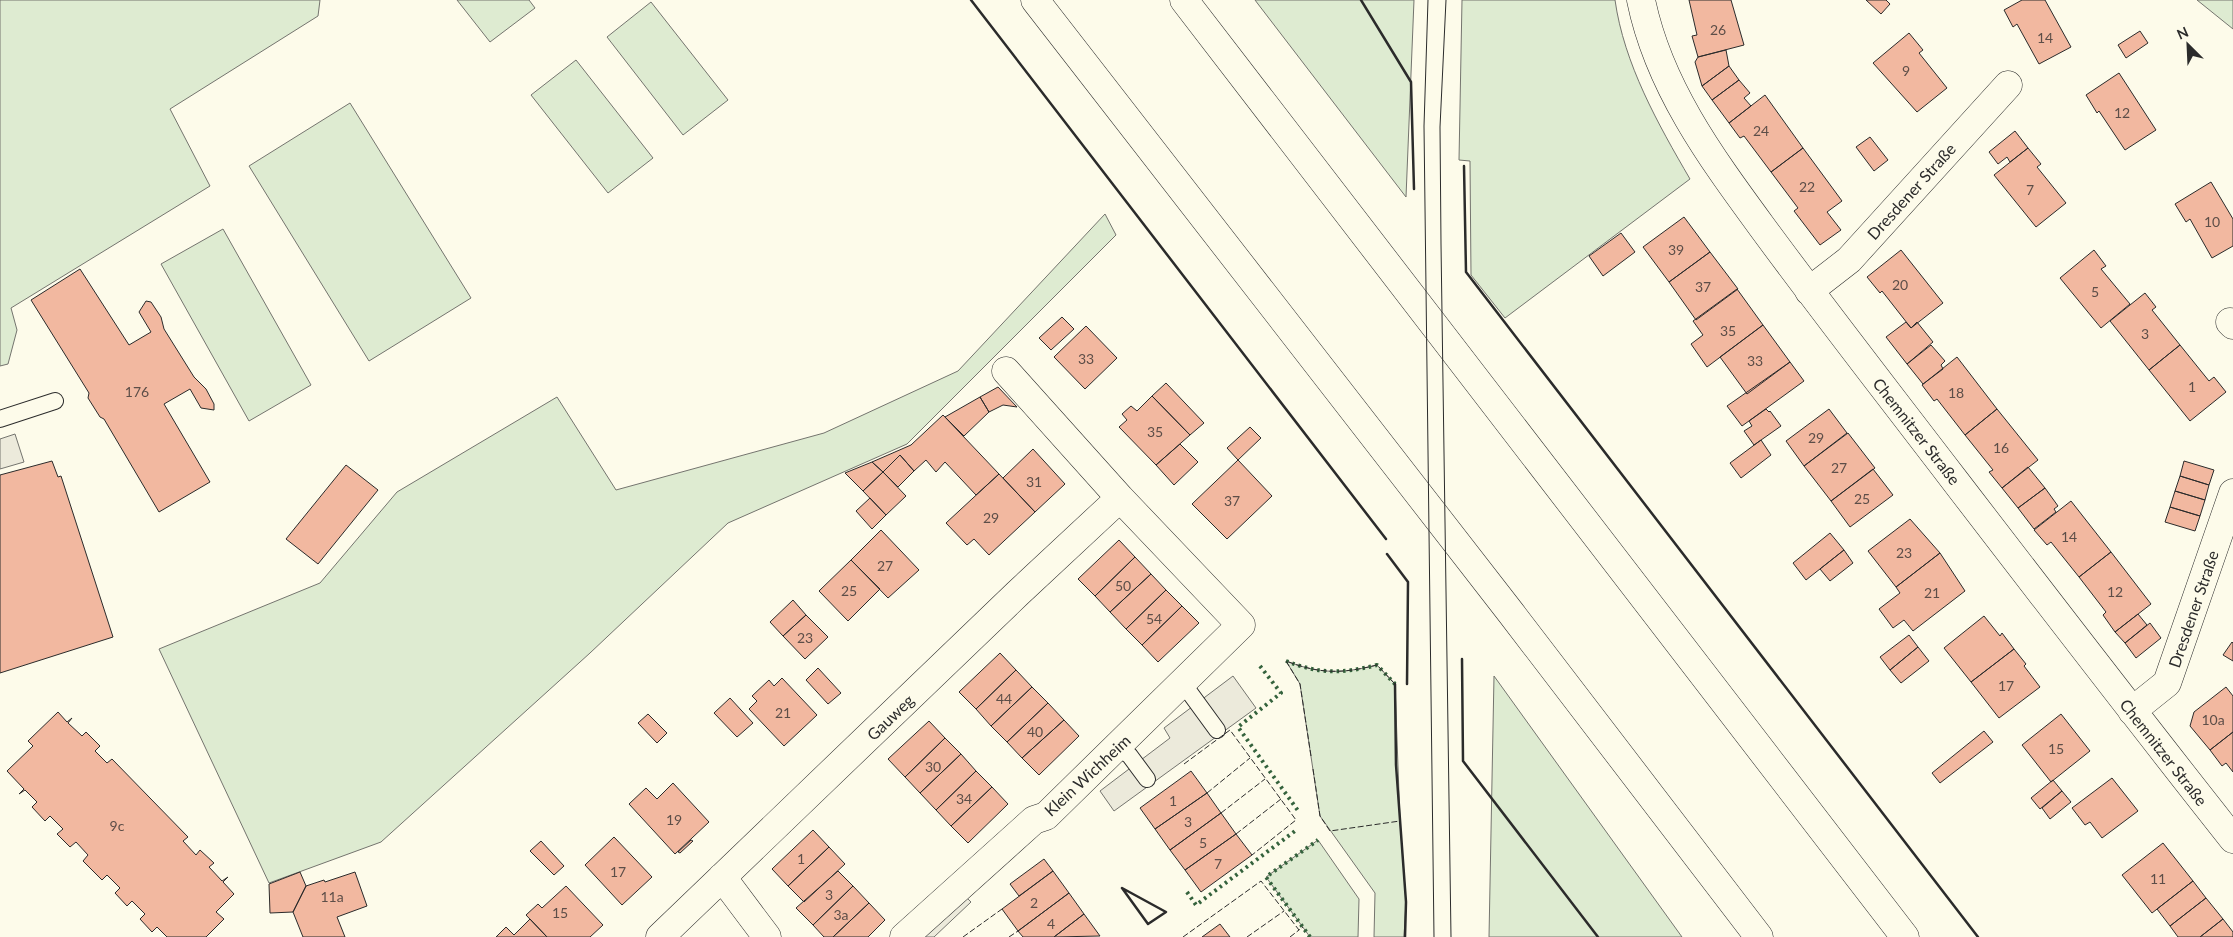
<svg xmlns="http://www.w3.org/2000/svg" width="2233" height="937" font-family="Lato,sans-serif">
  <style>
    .green { fill: #deebd1; stroke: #74746e }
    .parking { fill: #eceadb; stroke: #74746e }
    .building { fill: #f2b8a0; stroke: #2b2b2b }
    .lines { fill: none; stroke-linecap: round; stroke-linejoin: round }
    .service-casing { stroke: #2b2b2b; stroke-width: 18 }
    .minor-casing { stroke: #2b2b2b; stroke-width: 29 }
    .motorway-casing { stroke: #2b2b2b; stroke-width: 29 }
    .service { stroke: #fdfbea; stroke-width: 16 }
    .minor { stroke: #fdfbea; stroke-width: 28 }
    .motorway { stroke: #fdfbea; stroke-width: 28 }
    .tram { stroke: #2b2b2b; stroke-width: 1 }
    .hedge { stroke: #34623c; stroke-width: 4; stroke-dasharray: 2.5 4; stroke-linecap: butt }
    .fence { stroke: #2b2b2b; stroke-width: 1; stroke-dasharray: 6 2.5; stroke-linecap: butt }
    .wall { stroke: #2b2b2b; stroke-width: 2.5 }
    .labels { text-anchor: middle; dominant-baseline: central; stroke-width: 4; stroke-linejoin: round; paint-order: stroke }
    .number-label { font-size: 14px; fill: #5d4e48 }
    .street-label { font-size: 16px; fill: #2b2b2b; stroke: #fdfbea }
  </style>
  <rect width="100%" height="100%" fill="#fdfbea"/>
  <path class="green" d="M0 0H320L318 16 170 109 210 186 11 308 17 330 8 364 0 366Z
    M457 0H529L535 8 490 42Z
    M1255 0H1414L1406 197 1258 4Z
    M1462 0H1615C1624 64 1658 124 1690 179L1505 318 1471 275 1470 161 1459 160Z
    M2197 0H2233V29Z
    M651 2 728 100 683 135 607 37Z
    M576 60 653 158 608 193 531 95Z
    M350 103 471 298 369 361 249 166Z
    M1105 214 1116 235 907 444 728 523 590 653 381 842 269 883 159 649 320 583 397 492 557 397 616 490 824 433 958 371Z
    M223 229 311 385 249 421 161 264Z
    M1286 661C1320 674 1341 674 1377 665L1395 684 1400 821 1406 902 1404 937H1374L1375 893 1320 816 1300 684Z
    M1494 676 1682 937H1489Z
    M1318 840 1359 899 1358 937H1310L1266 877Z"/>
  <path class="parking" d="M15 434 24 462 0 469V439Z
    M1233 676 1256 708 1114 811 1100 791 1170 738 1164 728Z
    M963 894 971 902 934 937H918Z"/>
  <path class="building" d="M1689 0H1731L1744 45 1698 57 1692 36 1697 35Z
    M1866 0H1886L1890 4 1881 14Z
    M2022 0H2045L2071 47 2039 64 2017 24 2013 27 2004 10Z
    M2140 31 2148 43 2126 58 2118 45Z
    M1909 33 1923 50 1919 53 1947 88 1917 112 1873 63Z
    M1726 50 1729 66 1702 86 1695 62 1698 57Z
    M1729 66 1739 80 1712 100 1702 86Z
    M2119 73 2156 130 2125 150 2099 111 2097 113 2086 95Z
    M1739 80 1750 93 1744 98 1751 106 1729 123 1712 100Z
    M1765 95 1803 148 1771 172 1744 136 1740 138 1729 123Z
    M2015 131 2028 148 2010 162 2007 157 1998 164 1989 152Z
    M1870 137 1888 160 1874 171 1856 147Z
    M1803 148 1842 201 1827 212 1841 230 1820 245 1794 211 1798 208 1771 172Z
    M2028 148 2041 164 2037 167 2066 203 2036 227 1994 175Z
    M2211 182 2233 219V246L2212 258 2190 219 2186 222 2175 204Z
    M1684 217 1710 252 1669 282 1643 247Z
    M1621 233 1635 252 1603 276 1589 256Z
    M1901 250 1943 303 1911 328 1882 291 1880 293 1867 277Z
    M2094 250 2106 266 2101 269 2130 304 2101 328 2060 278Z
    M1710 252 1738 289 1696 320 1669 282Z
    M80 269 129 345 151 332 139 312 146 301 151 302 161 317 164 329 194 377 206 389 214 404V410L201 408 190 389 164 404 210 482 159 512 104 419 100 417 88 398 89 393 31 300Z
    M1737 289 1763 325 1707 367 1691 344 1703 335 1693 321Z
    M2145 293 2156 307 2152 310 2180 345 2149 370 2110 321Z
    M1062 317 1074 329 1051 350 1039 338Z
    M1906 322 1911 328 1917 322 1933 342 1907 364 1886 337Z
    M1763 325 1790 362 1747 394 1720 357Z
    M1086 326 1117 358 1085 389 1054 357Z
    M1931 345 1945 361 1941 365 1943 369 1923 384 1907 364Z
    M2180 345 2209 381 2214 377 2226 392 2190 421 2149 370Z
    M1957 357 1997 409 1965 435 1937 399 1934 401 1922 385Z
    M1790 362 1804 381 1742 426 1727 406Z
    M1166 383 1204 423 1190 435 1152 396Z
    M998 387 1017 407 1003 405 989 412 980 397Z
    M1152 396 1190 435 1156 465 1119 427 1127 420 1122 414 1131 406 1137 411Z
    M980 397 989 412 964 436 945 417Z
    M1766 409 1769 412 1770 411 1781 426 1754 445 1744 431 1752 426 1749 421Z
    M1829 409 1847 433 1804 466 1786 441Z
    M1997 409 2038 460 2002 488 1989 472 1993 470 1965 435Z
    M943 415 999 474 976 495 945 462 936 472 926 460 914 471 900 455 883 472 872 462 911 445Z
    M1250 427 1261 438 1238 460 1227 448Z
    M1848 433 1875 468 1831 501 1804 466Z
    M1761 440 1771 455 1741 478 1730 463Z
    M1180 444 1198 462 1174 485 1156 465Z
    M1033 449 1065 484 1035 512 1003 478Z
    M900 455 914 471 898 487 883 472Z
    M1238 460 1272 496 1227 539 1192 504Z
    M52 461 58 477 61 476 113 637 0 673V475Z
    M2184 461 2214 470 2209 485 2180 476Z
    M872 462 883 472 863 491 845 473Z
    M346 465 378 490 318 564 286 539Z
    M2028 467 2045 488 2018 508 2002 488Z
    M1873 469 1893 495 1850 527 1831 501Z
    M883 472 906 496 886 515 863 491Z
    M999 474 1035 512 989 555 974 539 967 545 946 523Z
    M2180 476 2209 485 2205 500 2175 491Z
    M2045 488 2058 506 2054 509 2056 512 2034 529 2018 508Z
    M2175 491 2205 500 2200 516 2170 507Z
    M870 498 886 515 872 529 856 511Z
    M2071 501 2111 552 2079 577 2051 542 2047 545 2034 530Z
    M2170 507 2200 516 2195 531 2165 522Z
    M1910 519 1940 553 1896 587 1868 551Z
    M881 530 919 570 888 598 851 560Z
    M1830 533 1844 550 1806 580 1793 563Z
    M1119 540 1135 557 1095 596 1078 579Z
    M1844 550 1853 563 1830 581 1820 569Z
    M2111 552 2151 604 2115 632 2103 615 2106 612 2079 577Z
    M1940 553 1965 591 1913 631 1904 620 1893 628 1879 609 1900 593 1896 587Z
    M1135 557 1151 574 1110 612 1095 596Z
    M851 560 880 589 848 621 819 591Z
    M1151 574 1166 590 1126 629 1110 612Z
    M1166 590 1182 606 1142 645 1126 629Z
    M793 600 806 615 783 636 770 622Z
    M1182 606 1199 623 1158 662 1142 645Z
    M2138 614 2147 625 2125 643 2115 632Z
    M806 615 828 637 805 659 783 636Z
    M1984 616 2000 636 2002 633 2014 649 1971 682 1944 648Z
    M2150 623 2161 638 2136 658 2125 643Z
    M1909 635 1918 647 1890 670 1880 657Z
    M2232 642 2233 643V661L2223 655Z
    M1918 647 1929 661 1901 683 1890 670Z
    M2014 649 2026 664 2024 666 2040 687 1999 718 1971 682Z
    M1000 653 1016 670 976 709 959 692Z
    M818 668 841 693 828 704 806 680Z
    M1016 670 1032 687 991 726 976 709Z
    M782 678 817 715 784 746 749 709 757 701 752 696 769 680 774 686Z
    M1032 687 1048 703 1007 742 991 726Z
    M2226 687 2233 696V732L2210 750 2190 726 2194 712Z
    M730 698 753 723 737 737 714 713Z
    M1048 703 1064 720 1022 758 1007 742Z
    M58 712 67 722 72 718 68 723 82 736 86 732 100 746 95 751 107 763 112 759 188 837 183 841 196 855 200 850 214 863 209 867 222 881 228 877 223 882 234 894 216 912 224 919 206 937H167L157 927 152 932 140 919 145 914 132 901 127 906 115 893 120 888 107 875 102 880 83 861 88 855 76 842 70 847 57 834 63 829 50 816 45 821 32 807 37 802 25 790 19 794 24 789 7 771 33 746 28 741Z
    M648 714 667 733 657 743 638 723Z
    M2061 714 2090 751 2051 782 2022 745Z
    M1064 720 1079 736 1039 775 1022 758Z
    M929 721 945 738 905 777 888 759Z
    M1984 731 1993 742 1940 783 1932 773Z
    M2233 732V772L2226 763 2222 766 2210 750Z
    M945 738 961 754 920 793 905 777Z
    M961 754 976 771 936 810 920 793Z
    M976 771 992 787 951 826 936 810Z
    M1191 771 1207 793 1155 829 1140 808Z
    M2112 778 2138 811 2102 838 2090 822 2085 825 2072 808Z
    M2053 780 2062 791 2040 809 2031 798Z
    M673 783 709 822 675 854 629 804 646 788 657 799Z
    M992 787 1008 804 968 843 951 826Z
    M2062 791 2071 802 2050 819 2042 808Z
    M1207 793 1221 813 1170 850 1155 829Z
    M1221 813 1236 834 1185 870 1170 850Z
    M813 830 829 847 788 886 772 869Z
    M1236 834 1252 855 1201 892 1185 870Z
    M614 837 652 877 622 905 585 865Z
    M691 840 693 841 680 853 678 852Z
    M541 841 564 866 554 875 530 851Z
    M2163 843 2193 881 2152 913 2122 875Z
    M829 847 845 864 804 902 788 886Z
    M1044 859 1053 871 1019 896 1010 884Z
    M838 871 853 886 813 925 796 908Z
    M1053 871 1069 893 1018 931 1002 909Z
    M300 872 306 886 293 912 270 913 269 884Z
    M355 872 367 906 337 917 345 937H303L293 912 306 886 324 880 325 882Z
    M2193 881 2206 898 2170 926 2157 909Z
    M566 886 603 925 590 937H547L526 915 538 904 542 908Z
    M853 886 869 903 833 937H824L813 925Z
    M1069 893 1084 914 1054 937H1023L1018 931Z
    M2206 898 2223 919 2200 937H2178L2170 926Z
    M869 903 885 920 868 937H833Z
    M1084 914 1100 936 1054 937Z
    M530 919 547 937H496L506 927 514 935Z
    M2223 919 2233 932V937H2200Z
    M1220 924 1230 937H1202Z"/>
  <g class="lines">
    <defs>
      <path id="service" d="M0 419 55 401
        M1181 684 1190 693 1217 730
        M1118 746 1130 756 1147 779"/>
      <path id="minor" d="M1641 0C1659 88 1713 160 1765 231 1807 288 1850 344 1893 400 2006 547 2118 694 2233 839
        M1809 291 1849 260 2008 85
        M2230 322 2233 325
        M2132 711 2167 683 2233 493
        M722 877 767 937
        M660 937 1017 594 1120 498
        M904 937 1034 820 1046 816 1241 625 1120 498 1006 371"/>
      <path id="motorway" d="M1035 0 1511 613 1759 937
        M1184 0 1905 937"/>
    </defs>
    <use href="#service" class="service-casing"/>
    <use href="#minor" class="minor-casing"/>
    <use href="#motorway" class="motorway-casing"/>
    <use href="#service" class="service"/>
    <use href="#minor" class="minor"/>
    <use href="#motorway" class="motorway"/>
    <path class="tram" d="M1428 0 1424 126 1434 937
      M1446 0 1440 127 1441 244 1451 937"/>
    <path class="hedge" d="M1286 661C1320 674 1341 674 1377 665L1395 684
      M1260 666 1281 693 1238 727 1299 812
      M1187 892 1196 905 1295 831
      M1310 937 1266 877 1318 840"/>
    <path class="fence" d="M1311 756 1300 684 1286 661C1320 674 1341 674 1377 665L1395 684
      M1184 764 1230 730 1296 820 1252 855
      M1313 769 1320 816 1330 831 1400 821
      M1207 793 1250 758
      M1221 813 1265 779
      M1236 834 1281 799
      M963 937 1002 909
      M1009 937 1018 931
      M1183 937 1261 881 1299 930 1303 927
      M1247 937 1284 911
      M1290 937 1299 930"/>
    <path class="wall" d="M971 0 1386 539
      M1361 0 1411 82 1414 189
      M1464 166 1466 272 1978 937
      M1387 554 1408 582 1407 684
      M1462 659 1463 761 1598 937
      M1395 684 1396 765 1406 902 1405 937
      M1122 888 1166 912 1148 924Z"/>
  </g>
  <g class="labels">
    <g class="number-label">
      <text x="1718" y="29">26</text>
      <text x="2045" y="37">14</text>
      <text x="1906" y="70">9</text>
      <text x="2122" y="112">12</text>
      <text x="1761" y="130">24</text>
      <text x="1807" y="186">22</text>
      <text x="2030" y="189">7</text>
      <text x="2212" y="221">10</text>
      <text x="1676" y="249">39</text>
      <text x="1900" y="284">20</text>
      <text x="1703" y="286">37</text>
      <text x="2095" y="291">5</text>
      <text x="1728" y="330">35</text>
      <text x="2145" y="333">3</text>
      <text x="1086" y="358">33</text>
      <text x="1755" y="360">33</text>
      <text x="2192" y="386">1</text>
      <text x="137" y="391">176</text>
      <text x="1956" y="392">18</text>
      <text x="1155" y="431">35</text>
      <text x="1816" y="437">29</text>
      <text x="2001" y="447">16</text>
      <text x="1839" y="467">27</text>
      <text x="1034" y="481">31</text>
      <text x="1862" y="498">25</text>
      <text x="1232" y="500">37</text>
      <text x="991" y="517">29</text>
      <text x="2069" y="536">14</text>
      <text x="1904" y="552">23</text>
      <text x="885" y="565">27</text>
      <text x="1123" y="585">50</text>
      <text x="849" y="590">25</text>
      <text x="2115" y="591">12</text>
      <text x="1932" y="592">21</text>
      <text x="1154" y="618">54</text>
      <text x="805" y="637">23</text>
      <text x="2006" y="685">17</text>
      <text x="1004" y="698">44</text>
      <text x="783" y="712">21</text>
      <text x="2213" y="719">10a</text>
      <text x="1035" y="731">40</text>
      <text x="2056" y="748">15</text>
      <text x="933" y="766">30</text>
      <text x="964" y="798">34</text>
      <text x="1173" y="800">1</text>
      <text x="674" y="819">19</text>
      <text x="1188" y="821">3</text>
      <text x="117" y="825">9c</text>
      <text x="1203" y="842">5</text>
      <text x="801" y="858">1</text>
      <text x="1218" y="863">7</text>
      <text x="618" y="871">17</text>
      <text x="2158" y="878">11</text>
      <text x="829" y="894">3</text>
      <text x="332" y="896">11a</text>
      <text x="1034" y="902">2</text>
      <text x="560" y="912">15</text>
      <text x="841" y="914">3a</text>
      <text x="1051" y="923">4</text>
    </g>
    <g class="street-label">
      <text transform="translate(1911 191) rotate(-48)">Dresdener Straße</text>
      <text transform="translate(1917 431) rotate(52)">Chemnitzer Straße</text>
      <text transform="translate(2193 609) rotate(-71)">Dresdener Straße</text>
      <text transform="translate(890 717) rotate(-44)">Gauweg</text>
      <text transform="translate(2164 752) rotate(52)">Chemnitzer Straße</text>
      <text transform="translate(1087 775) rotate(-43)">Klein Wichheim</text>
    </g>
  </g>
  <g transform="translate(2188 45) rotate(336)" stroke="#fdfbea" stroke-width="4" paint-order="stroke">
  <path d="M0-4L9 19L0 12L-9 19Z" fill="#2b2b2b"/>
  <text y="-8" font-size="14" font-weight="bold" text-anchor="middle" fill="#2b2b2b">N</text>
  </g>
</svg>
